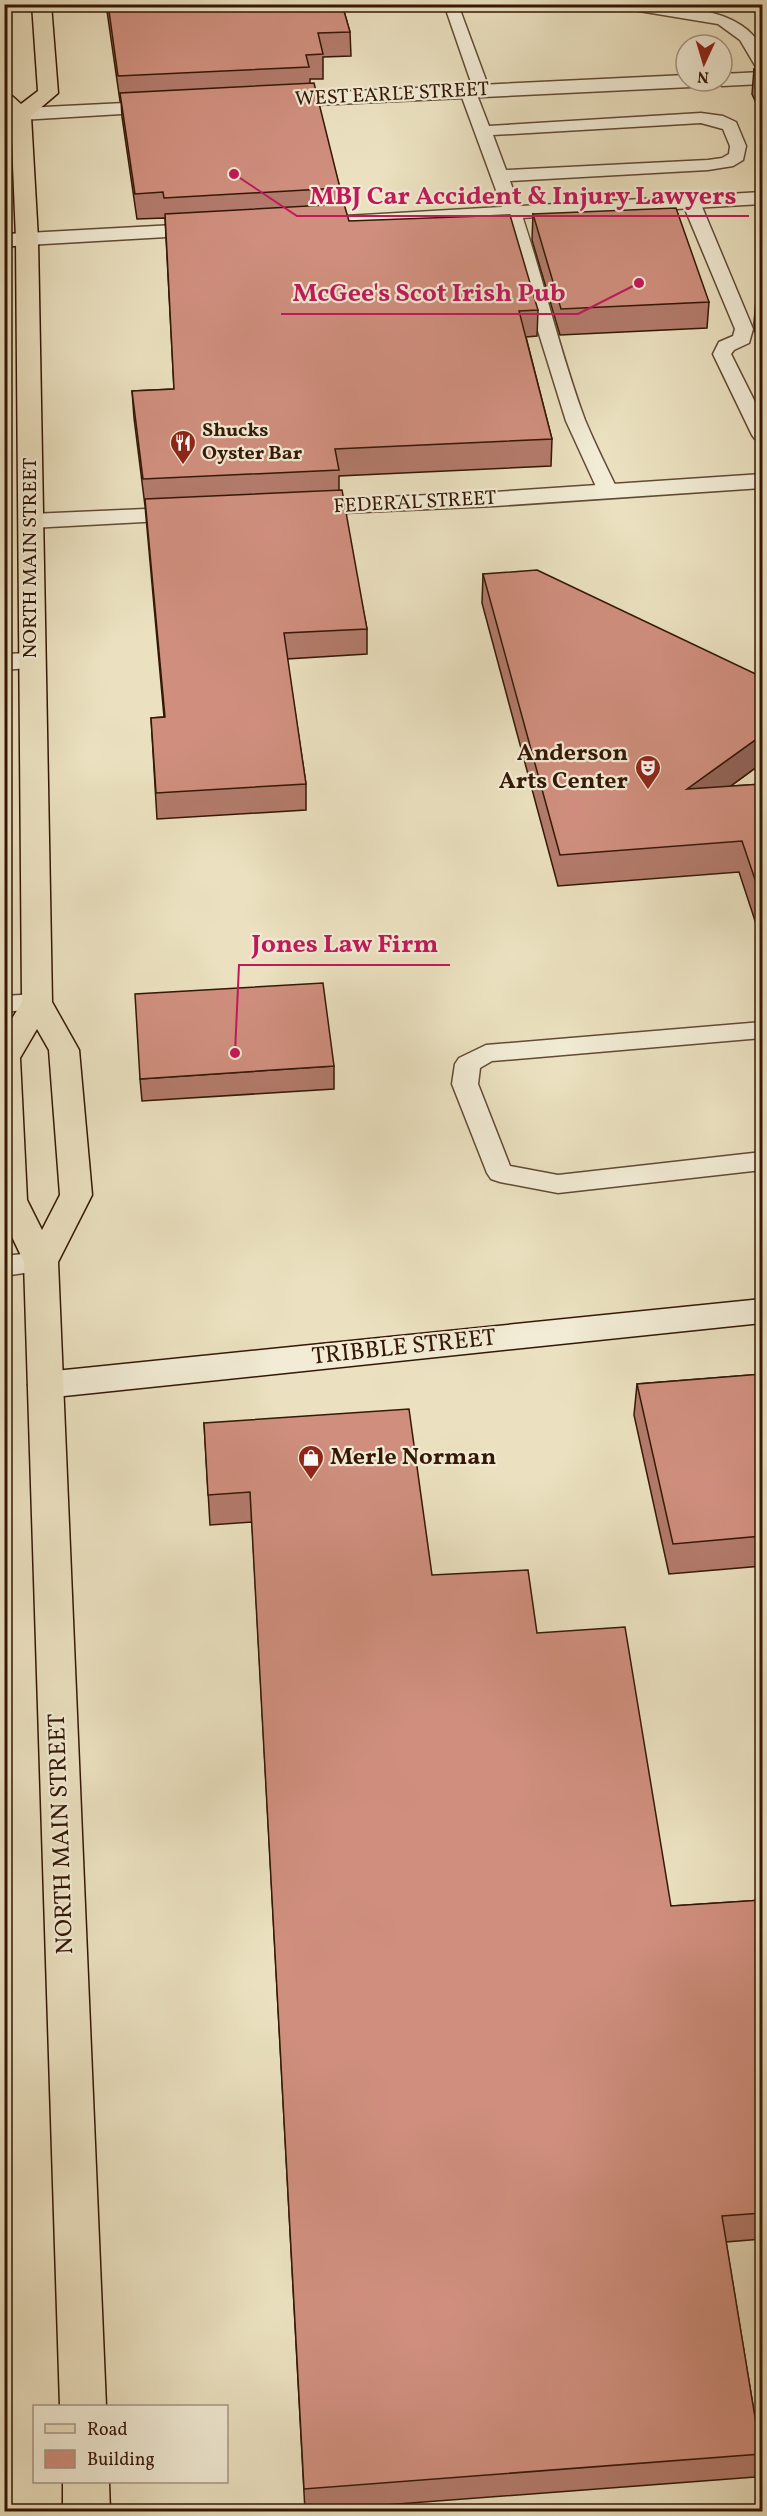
<svg xmlns="http://www.w3.org/2000/svg" width="767" height="2516" font-family="Vollkorn,serif">
  <style>
    .lines { fill: none; stroke-linecap: round; stroke-linejoin: round }
    .lane-casing { stroke: #624a34; stroke-width: 3 }
    .street-casing { stroke: #624a34; stroke-width: 3 }
    .secondary-casing { stroke: #341705; stroke-width: 3 }
    .primary-casing { stroke: #341705; stroke-width: 3 }
    .lane { fill: #f2ecd6; fill-rule: evenodd }
    .street { fill: #f2ecd6; fill-rule: evenodd }
    .secondary { fill: #f2ecd6; fill-rule: evenodd }
    .primary { fill: #ebe1c0; fill-rule: evenodd }
    .wall { fill: #b37b6c; stroke: #341705; stroke-width: 1.5 }
    .shaded-wall { fill: #926458; stroke: #341705; stroke-width: 1.5 }
    .building { fill: #d08f7e; stroke: #341705; stroke-width: 1.5 }
    .labels { text-anchor: middle; dominant-baseline: central; stroke-width: 4.5; stroke-linejoin: round; paint-order: stroke }
    .far-street-label { font-size: 20px; fill: #341705; stroke: #f2ecd6 }
    .far-poi-label { font-size: 20px; font-weight: bold; fill: #341705; stroke: #f2ecd6; text-anchor: start }
    .poi-label { font-size: 24px; font-weight: bold; fill: #341705; stroke: #f2ecd6; text-anchor: end }
    .street-label { font-size: 24px; fill: #341705; stroke: #f2ecd6 }
    .leader { fill: none; stroke: #c2185b; stroke-width: 2 }
    .callout-dot { fill: #c2185b; stroke: #f2ecd6; stroke-width: 2 }
    .callout-label { font-size: 26px; text-anchor: middle; font-weight: bold; fill: #c2185b; stroke: #f2ecd6; stroke-width: 4.5; stroke-linejoin: round; paint-order: stroke }
  </style>
  <rect width="100%" height="100%" fill="#ebe1c0"/>
  <filter id="stains"><feTurbulence type="fractalNoise" baseFrequency=".00333" numOctaves="4"/><feColorMatrix values="0 0 0 0 .2 0 0 0 0 .09 0 0 0 0 .02 0 0 0 .5 -.17"/></filter>
  <radialGradient id="worn" r=".72"><stop offset=".6" stop-color="#630" stop-opacity="0"/><stop offset="1" stop-color="#630" stop-opacity=".3"/></radialGradient>
  <g class="lines">
    <defs>
      <path id="lane" d="M444 4H461L459 7 490 91 488 94 477 95 489 126 701 113 723 116 736 122 746 146 743 160 733 166 708 170 510 181C539 258 556 342 585 420 595 444 607 468 618 491L615 495H601L598 491 566 421 517 263 504 212 460 92 462 89 473 88ZM701 123 723 129 730 146 729 154 722 158 708 160 506 170 493 135Z
        M620 4C660 4 745 4 762 50 764 55 762 63 762 69L756 67 740 40 718 24 627 9Z
        M691 197 697 198 700 202 753 329 749 343 734 350 731 354 762 416V441L755 439 752 435 713 354 719 342 733 336 735 329 682 202 685 198Z
        M37 994 46 996 49 1002 46 1008 4 1012V996Z
        M762 1022V1038L492 1061 480 1068 478 1084 510 1166 558 1175 762 1152V1170L558 1193 500 1182 491 1179 487 1173 452 1084 455 1064 459 1058 486 1045Z
        M41 1252 51 1255 55 1262 51 1269 4 1276V1256Z"/>
      <path id="street" d="M762 72V84L722 86 713 81H722V74Z
        M686 75V81H701L698 85 691 87 273 107 266 105 263 101 266 97 273 95Z
        M165 101 172 103 175 107 172 111 4 121V109Z
        M762 192V204L311 230 303 229 300 224 303 219 311 218Z
        M211 223 219 224 222 229 219 234 27 245 19 244 16 239 19 234 27 233Z
        M762 474V488L495 506 299 515 290 513 287 508 290 503 299 501 495 492Z
        M191 507 200 509 203 514 200 519 31 528 22 526 19 521 22 516 31 514Z
        M31 653 40 655 44 661 40 667 4 670V654Z"/>
      <path id="secondary" d="M27 233 35 234 38 239 35 244 4 247V234Z
        M762 1299V1323L45 1398 33 1394 28 1385 33 1376 45 1372Z"/>
      <path id="primary" d="M32 4H51L58 93 31 116 38 239 52 1002 79 1050 92 1195 58 1262 106 2406H60L24 1262 4 1220V1032L22 1002 16 239 11 116 4 110V93L11 95 21 104 38 91ZM37 1029 49 1050 60 1195 42 1230 27 1200 20 1058Z
        M63 2482H109L110 2512H63Z"/>
    </defs>
    <use href="#lane" class="lane-casing"/>
    <use href="#street" class="street-casing"/>
    <use href="#secondary" class="secondary-casing"/>
    <use href="#primary" class="primary-casing"/>
    <use href="#lane" class="lane"/>
    <use href="#street" class="street"/>
    <use href="#secondary" class="secondary"/>
    <use href="#primary" class="primary"/>
  </g>
  <path class="wall" d="M106 4H342L350 32 351 56 323 57V79H310V83L340 188V204L349 221 538 310 537 336 526 337 552 439 551 466 339 476V490L367 629V654L287 659 306 784V810L157 819 151 718 164 717 145 506 134 418 132 391 174 389 165 218 137 219 122 117 121 101H120Z
    M754 69H762V116L752 94Z
    M533 214 709 302 707 328 560 335 532 240Z
    M756 298H762V347L755 332 754 324Z
    M483 574 762 677V763L731 786 762 784V942L739 872 558 886 482 603Z
    M334 1066V1089L142 1101 140 1079Z
    M762 1374V1566L669 1574 634 1415 637 1384Z
    M204 1423 432 1575 537 1633 671 1906 762 1900V2239L726 2242 761 2454 755 2477 305 2511 252 1522 210 1525Z"/>
  <path class="shaded-wall" d="M762 735V763L684 820 687 789Z"/>
  <path class="building" d="M108 4H342L350 32 318 33 323 54 306 55 309 67 118 76Z
    M754 69H762V87Z
    M314 83 340 188 164 198 163 192 135 194 120 93Z
    M344 204 349 221 510 215 538 310 519 311 552 439 335 449 339 470 143 479 132 391 174 389 165 214Z
    M676 208 709 302 561 309 533 214Z
    M756 298H762V316L757 306Z
    M342 490 367 629 284 633 306 784 156 793 151 718 165 717 145 499Z
    M537 570 762 677V735L687 789 762 784V900L742 841 560 855 483 574Z
    M323 983 334 1066 140 1079 135 994Z
    M762 1374V1536L673 1544 637 1384Z
    M409 1409 432 1575 528 1570 537 1633 625 1627 671 1906 762 1900V2213L722 2216 761 2454 304 2489 250 1492 208 1495 204 1423Z"/>
  <defs>
    <symbol id="restaurant-pin" viewBox="-11 -11 22 30"><path d="M0 17L-7.5 6A9.5 9.5 0 1 1 7.5 6Z" fill="#8f2418" stroke="#f2ecd6"/><path d="M-5-6h1v4h1v-4h1v4h1v-4h1v5L-1.5 .5V6h-2V.5L-5-1ZM5-6V6H3V1.5H1.5Q1.5-4 5-6Z" fill="#fff"/></symbol>
    <symbol id="theatre-pin" viewBox="-11 -11 22 30"><path d="M0 17L-7.5 6A9.5 9.5 0 1 1 7.5 6Z" fill="#8f2418" stroke="#f2ecd6"/><path d="M-5-5.5Q0-4 5-5.5V0Q5 5 0 6Q-5 5-5 0ZM-3.3-2.5H-1v1.5H-3.3ZM1-2.5H3.3v1.5H1ZM-2.8 1Q0 5.5 2.8 1Z" fill="#fff"/></symbol>
    <symbol id="shop-pin" viewBox="-11 -11 22 30"><path d="M0 17L-7.5 6A9.5 9.5 0 1 1 7.5 6Z" fill="#8f2418" stroke="#f2ecd6"/><path d="M-5-2.5h2.3a2.7 3.5 0 0 1 5.4 0H5L5.5 6h-11ZM-1.5-2.5h3a1.5 2.3 0 0 0-3 0Z" fill="#fff"/></symbol>
  </defs>
  <g fill-rule="evenodd">
    <use href="#restaurant-pin" x="168" y="428" width="30" height="40"/>
    <use href="#theatre-pin" x="633" y="753" width="30" height="40"/>
    <use href="#shop-pin" x="296" y="1443" width="30" height="40"/>
  </g>
  <g class="labels">
    <g class="far-street-label">
      <text transform="translate(392 95) rotate(-3)">WEST EARLE STREET</text>
      <text transform="translate(415 503) rotate(-3)">FEDERAL STREET</text>
      <text transform="translate(31 558) rotate(-90)">NORTH MAIN STREET</text>
    </g>
    <g class="far-poi-label">
      <text x="202" y="431">Shucks<tspan x="202" dy="23">Oyster Bar</tspan></text>
    </g>
    <g class="poi-label">
      <text x="628" y="754">Anderson<tspan x="628" dy="28">Arts Center</tspan></text>
      <text x="330" y="1458" text-anchor="start">Merle Norman</text>
    </g>
    <g class="street-label">
      <text transform="translate(404 1348) rotate(-6)">TRIBBLE STREET</text>
      <text transform="translate(62 1834) rotate(-92)">NORTH MAIN STREET</text>
    </g>
  </g>
  <path class="leader" d="M234 174L297 216H749M639 283L578 314H281M235 1053L239 965H450"/>
  <g class="callout-dot">
    <circle cx="234" cy="174" r="6"/>
    <circle cx="639" cy="283" r="6"/>
    <circle cx="235" cy="1053" r="6"/>
  </g>
  <g class="callout-label">
    <text x="523" y="204">MBJ Car Accident &amp; Injury Lawyers</text>
    <text x="429" y="301">McGee's Scot Irish Pub</text>
    <text x="345" y="952">Jones Law Firm</text>
  </g>
  <rect width="767" height="2516" fill="none" stroke="#ebe1c0" stroke-width="24"/>
  <rect x="6" y="6" width="755" height="2504" fill="none" stroke="#341705" stroke-width="3"/>
  <rect x="12" y="12" width="743" height="2492" fill="none" stroke="#341705" stroke-width="1.5"/>
  <rect x="33" y="2405" width="195" height="78" fill="#f2ecd6" stroke="#a69782" stroke-width="1.5"/>
  <rect x="45" y="2424" width="30" height="9" fill="#ebe1c0" stroke="#a69782" stroke-width="1.5"/>
  <text x="87" y="2435" font-size="18" fill="#341705">Road</text>
  <rect x="45" y="2450" width="30" height="18" fill="#d08f7e" stroke="#a69782" stroke-width="1.5"/>
  <text x="87" y="2465" font-size="18" fill="#341705">Building</text>
  <g transform="translate(704 63) rotate(184)"><circle r="28" fill="#f2ecd6" stroke="#a69782" stroke-width="1.5"/>
  <path d="M0-4.5L10 22L0 15L-10 22Z" fill="#8f2418"/>
  <text y="-9" font-size="16" font-weight="bold" text-anchor="middle" fill="#341705">N</text>
  </g>
  <rect width="100%" height="100%" filter="url(#stains)"/>
  <rect width="100%" height="100%" fill="url(#worn)"/>
</svg>
